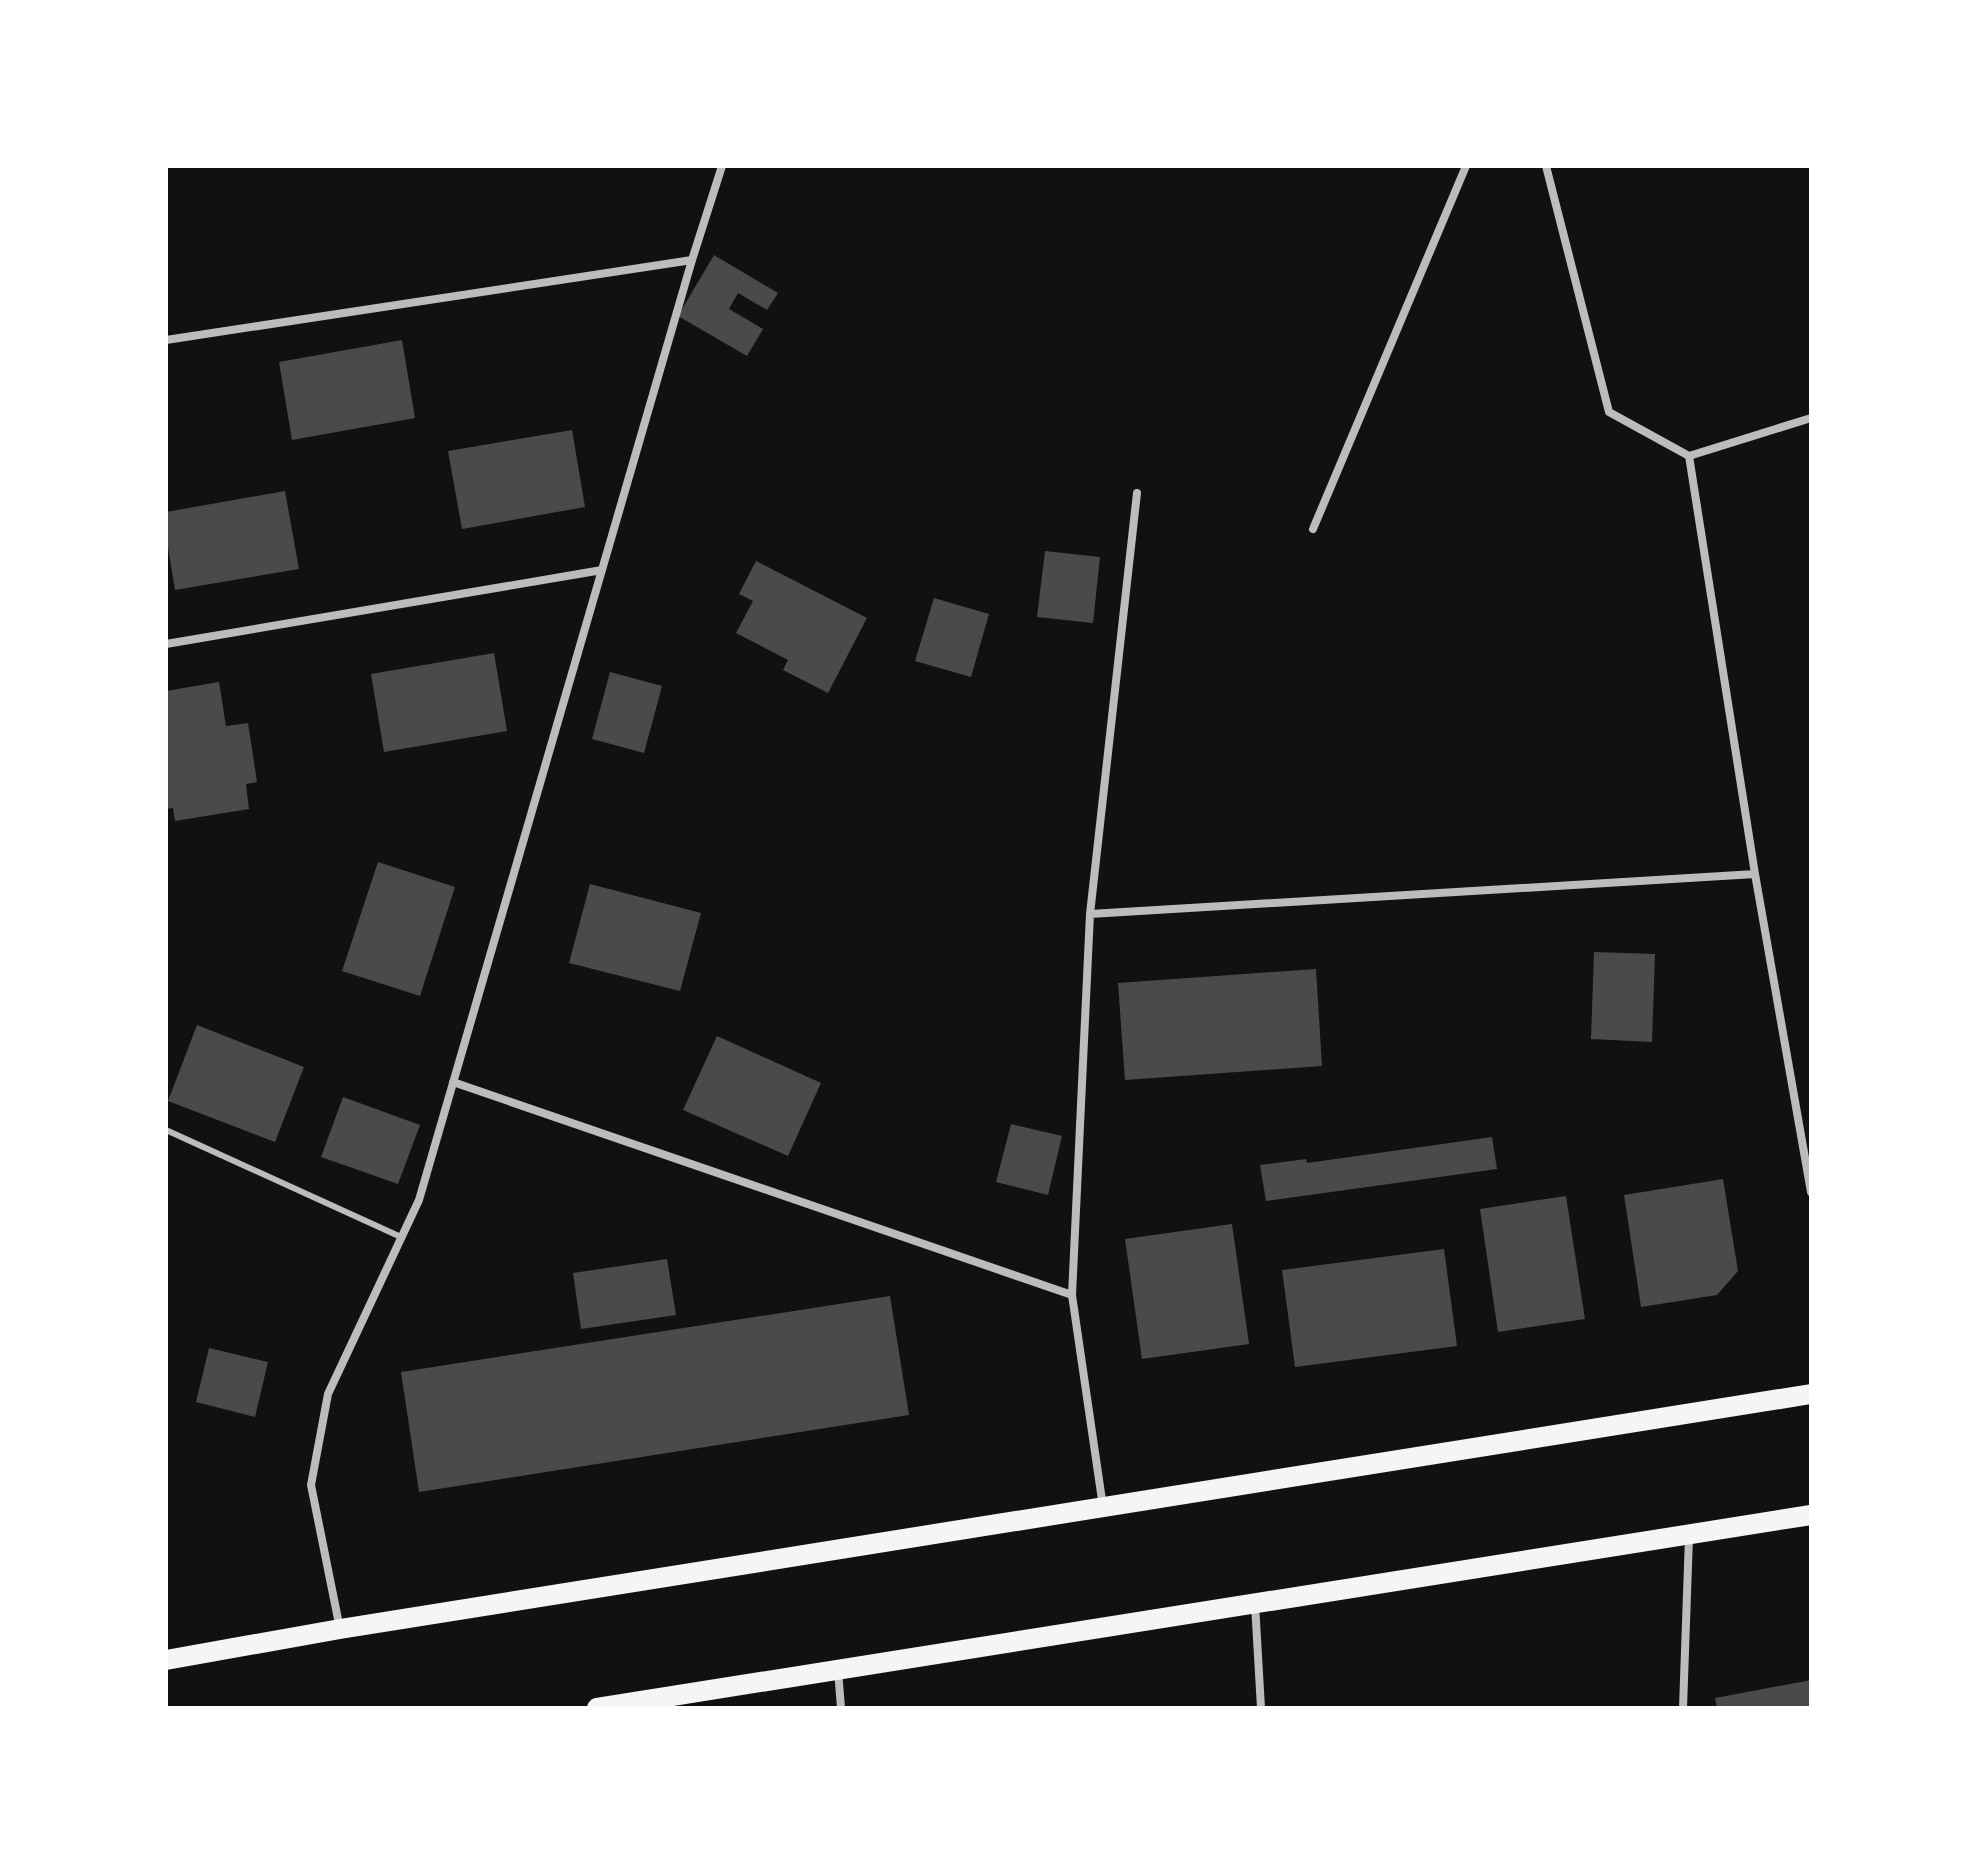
<svg xmlns="http://www.w3.org/2000/svg" width="1977" height="1874" font-family="'Alegreya Sans',sans-serif">
  <style>
    .building { fill: #4a4a4a }
    .lines { fill: none; stroke-linecap: round; stroke-linejoin: round }
    .service { stroke: #bcbcbc; stroke-width: 6 }
    .minor { stroke: #bcbcbc; stroke-width: 8 }
    .primary { stroke: #f5f5f5; stroke-width: 20 }
  </style>
  <rect width="100%" height="100%" fill="#111"/>
  <path class="building" d="M714 255 778 293 767 310 738 293 729 309 763 329 747 356 678 316Z
    M402 340 415 418 292 440 279 362Z
    M572 430 585 507 462 529 448 451Z
    M285 491 299 569 175 590 166 535V512Z
    M1045 551 1100 557 1093 623 1037 617Z
    M756 561 867 618 828 693 783 670 788 660 736 633 753 601 739 594Z
    M934 598 989 614 971 677 915 661Z
    M494 653 507 731 384 752 371 674Z
    M610 672 662 686 644 753 592 739Z
    M219 682 226 726 248 723 257 782 246 784 249 809 175 821 173 808 166 809V691Z
    M378 862 455 887 420 996 342 971Z
    M590 884 701 913 680 991 569 963Z
    M1594 952 1655 954 1652 1042 1591 1039Z
    M1316 969 1322 1066 1125 1080 1118 983Z
    M197 1025 304 1067 275 1142 168 1101Z
    M717 1036 821 1083 788 1156 683 1110Z
    M343 1097 420 1125 398 1184 321 1157Z
    M1011 1124 1062 1136 1048 1195 996 1182Z
    M1492 1137 1497 1169 1266 1201 1260 1165 1306 1159 1307 1163Z
    M1723 1179 1738 1271 1717 1295 1641 1307 1624 1195Z
    M1566 1196 1585 1319 1498 1332 1480 1209Z
    M1232 1224 1249 1344 1142 1359 1125 1239Z
    M1444 1249 1457 1346 1295 1367 1282 1270Z
    M667 1259 676 1315 581 1329 573 1273Z
    M890 1296 909 1415 419 1492 401 1372Z
    M209 1348 268 1362 255 1417 196 1402Z
    M1811 1680V1708H1717L1715 1698Z"/>
  <g class="lines">
    <path class="service" d="M166 1130 401 1237"/>
    <path class="minor" d="M1546 166 1609 412 1689 456
      M166 340 692 260
      M1811 418 1689 456 1755 874 1811 1192
      M1313 529 1466 166
      M166 644 602 570
      M1090 914 1755 874
      M453 1082 1072 1295
      M1103 1507 1072 1295 1090 914 1137 493
      M1255 1604 1261 1708
      M340 1629 311 1485 328 1394 419 1200 692 260 722 166
      M838 1670 841 1708
      M1683 1708 1689 1537"/>
    <path class="primary" d="M166 1660 340 1629 1811 1394
      M597 1708 1811 1515"/>
  </g>
  <rect width="1977" height="1874" fill="none" stroke="#ffffff" stroke-width="336"/>
</svg>
